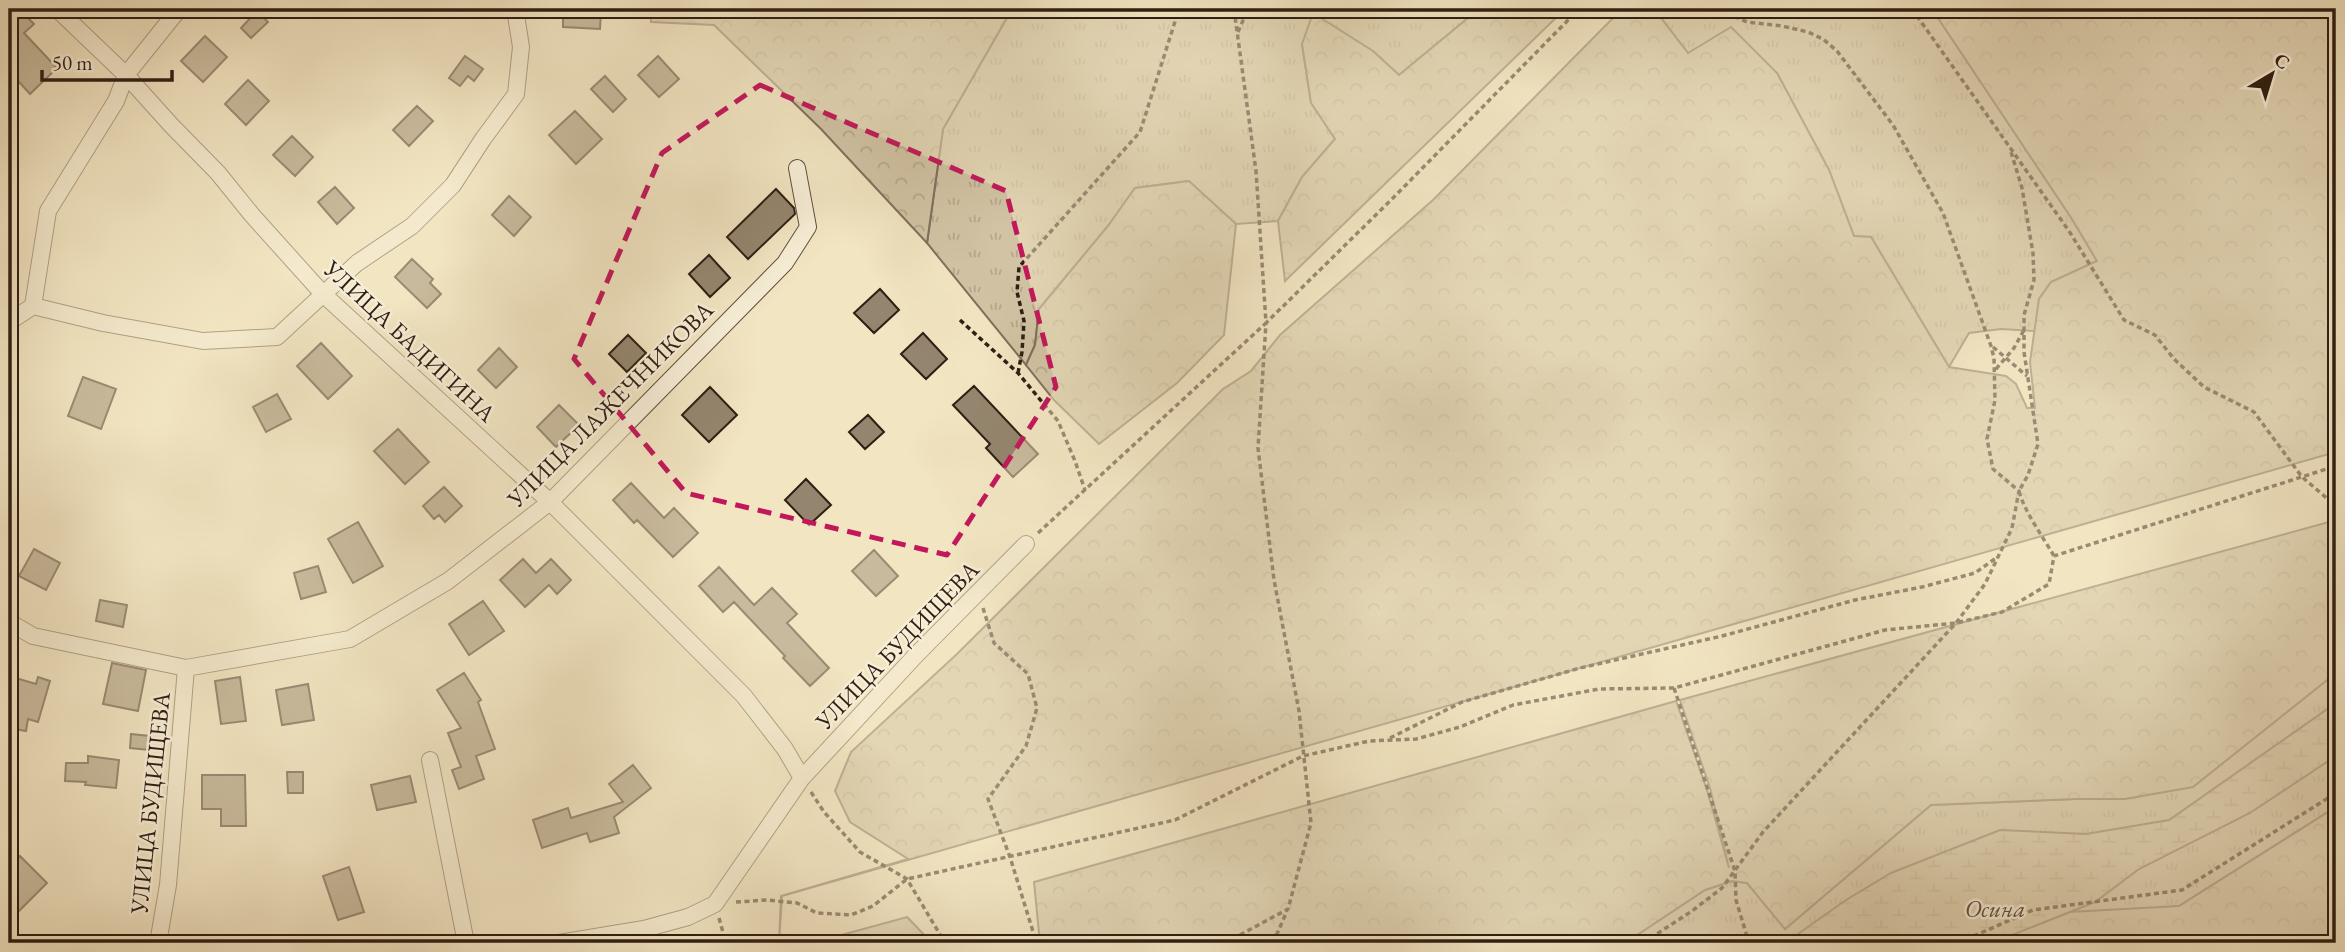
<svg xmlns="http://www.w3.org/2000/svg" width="2345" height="952" font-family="'EB Garamond',serif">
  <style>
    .grass { fill: url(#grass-tufts); stroke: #80705c; stroke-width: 2 }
    .forest { fill: url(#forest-crowns); stroke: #80705c; stroke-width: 2 }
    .wetland { fill: url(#wetland-marsh); stroke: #80705c; stroke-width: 2 }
    .building { fill: #94856e; stroke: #2f1e13; stroke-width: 2 }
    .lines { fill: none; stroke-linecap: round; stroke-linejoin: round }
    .minor-casing { stroke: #60503f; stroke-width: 18 }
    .path { stroke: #2f1e13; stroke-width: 3.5; stroke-dasharray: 5 3.5; stroke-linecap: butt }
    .minor { stroke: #f7eed7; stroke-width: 16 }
    .marked { fill: none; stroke: #c2185b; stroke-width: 5; stroke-dasharray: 14 9; stroke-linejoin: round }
    .labels { text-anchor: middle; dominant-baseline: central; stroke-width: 5; stroke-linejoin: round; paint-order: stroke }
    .street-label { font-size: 24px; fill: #2f1e13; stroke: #f7eed7 }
    .park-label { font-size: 24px; font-style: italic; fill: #60503e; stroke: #f7eed7 }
  </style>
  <defs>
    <pattern id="grass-tufts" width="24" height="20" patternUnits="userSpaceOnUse" patternTransform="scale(1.75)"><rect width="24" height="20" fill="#d1c3a4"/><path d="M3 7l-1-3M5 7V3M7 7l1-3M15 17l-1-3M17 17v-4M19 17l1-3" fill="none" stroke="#b4a78c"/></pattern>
    <pattern id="forest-crowns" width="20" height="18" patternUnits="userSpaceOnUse" patternTransform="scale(1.75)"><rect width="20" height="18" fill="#d1c3a4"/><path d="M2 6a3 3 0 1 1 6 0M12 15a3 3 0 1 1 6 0" fill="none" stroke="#b4a78c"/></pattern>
    <pattern id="wetland-marsh" width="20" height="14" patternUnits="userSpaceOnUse" patternTransform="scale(1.75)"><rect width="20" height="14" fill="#d1c3a4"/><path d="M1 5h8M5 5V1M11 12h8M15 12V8" fill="none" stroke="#b4a78c"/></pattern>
  </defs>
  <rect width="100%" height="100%" fill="#f2e5c2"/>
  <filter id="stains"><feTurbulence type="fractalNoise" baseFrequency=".00286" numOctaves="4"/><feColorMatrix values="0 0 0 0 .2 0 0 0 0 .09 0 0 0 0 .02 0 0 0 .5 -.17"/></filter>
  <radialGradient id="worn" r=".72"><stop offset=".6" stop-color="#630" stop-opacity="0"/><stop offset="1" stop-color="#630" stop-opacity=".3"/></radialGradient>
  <path class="grass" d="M1012 9H1479L1399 75 1373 51 1302 44 1311 102 1335 139 1302 177 1278 221 1236 224 1188 181 1135 188 1108 226 1039 309 1035 345 1026 365 927 243 943 129Z
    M1654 9H1932L2072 219 2097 261 2051 282 2039 299 2035 331 2001 329 1969 333 1949 367 1871 237 1854 236 1829 170 1777 73 1688 53Z
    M2336 673V807L2179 906 1814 943H1625L1705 890 1732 881 1747 883 1785 929 1931 805 2075 799H2125Z"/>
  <path class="forest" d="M650 9H1012L943 129 927 243 821 129 714 25 651 22Z
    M1479 9H1565L1285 281 1278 221 1302 177 1335 139 1311 103 1302 44 1313 13 1373 51 1399 75Z
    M1626 9H1654L1688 53 1731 27 1777 73 1829 170 1854 236 1871 237 1949 367 2006 376 2016 384 2027 408H2035L2030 362 2039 299 2051 282 2097 261 2072 219 1932 9H2336V452L782 896 779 943 781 896 908 859 850 822 835 791 851 752 957 654 1223 389 1251 371 1280 335 1433 200 1611 20Z
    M1189 181 1236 224 1224 335 1177 383 1099 444 1054 400 1026 365 1035 345 1039 309 1108 226 1135 188Z
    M2336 520V673L2193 787 2125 799H2075L1931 805 1785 929 1747 883 1732 881 1705 890 1625 943H1040L1034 882 1676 701 1707 790 1729 868 1710 788 1680 700Z
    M2336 807V943H1814L2037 886 2069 912 2179 906Z
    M907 917 932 943H812Z"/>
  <path class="wetland" d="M2336 703V756L2250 813 2139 869 2095 902 1992 943H1774L1788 941 1846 900 1891 873 2000 830 2086 834 2169 820Z"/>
  <path class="building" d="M9 9H19L34 24 24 33 57 68 30 94 9 71Z
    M563 9H601L600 29 563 27Z
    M257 11 268 22 251 38 241 28Z
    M205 36 227 57 203 82 181 61Z
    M465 56 483 69 474 81 468 76 460 86 449 78Z
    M658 56 679 79 659 97 638 75Z
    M605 76 626 99 613 112 591 89Z
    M248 80 269 101 246 125 225 104Z
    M417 106 433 121 409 146 393 130Z
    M575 111 602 139 576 164 549 135Z
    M292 136 313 157 295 176 273 155Z
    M335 187 354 208 337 224 318 202Z
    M776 189 794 208 795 214 748 259 727 237Z
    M509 196 531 217 514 236 492 215Z
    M709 255 730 278 710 297 689 274Z
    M412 259 433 279 430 283 441 294 427 308 395 277Z
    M880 289 899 310 874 333 854 313Z
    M923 333 947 359 926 379 901 354Z
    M628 335 646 353 627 372 609 354Z
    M321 343 352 376 328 399 297 366Z
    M499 348 517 367 496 388 478 370Z
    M83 377 116 389 101 429 68 416Z
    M974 386 1038 454 1013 477 986 448 990 444 953 405Z
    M710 387 737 415 709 442 682 415Z
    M277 394 291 419 266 432 253 407Z
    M559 405 579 425 556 447 537 427Z
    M868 415 884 432 865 449 849 432Z
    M398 429 429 462 405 484 374 451Z
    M806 479 831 505 809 525 785 500Z
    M631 483 664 518 674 508 698 533 673 557 637 520 634 523 613 500Z
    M444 487 462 506 445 522 439 515 434 519 423 506Z
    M358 522 383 566 353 583 328 539Z
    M34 549 60 563 46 590 19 576Z
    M874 550 898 576 876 596 852 571Z
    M523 559 536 573 551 559 571 580 557 594 549 585 525 607 500 580Z
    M318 566 326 592 301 599 294 573Z
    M719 567 754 605 772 588 797 614 787 623 829 668 810 686 783 658 785 656 734 602 723 612 699 586Z
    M100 600 127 605 123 627 96 621Z
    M483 601 504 631 469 655 449 624Z
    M112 663 146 670 138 711 103 704Z
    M464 673 481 700 478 702 495 749 476 756 484 779 459 789 452 770 461 767 448 733 461 728 437 690Z
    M9 676 36 684 38 677 50 681 38 722 28 719 26 731 9 728Z
    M240 677 246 721 221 724 215 681Z
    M308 684 314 720 282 725 276 690Z
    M131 734 150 736 149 750 130 748Z
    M88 756 119 760 116 788 85 785 86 782 65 781 66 763H88Z
    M633 765 651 788 614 817 619 833 590 842 587 833 542 848 533 820 568 808 571 818 623 802 609 784Z
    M287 772H303V793H288Z
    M202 775H245L246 826H221V809H202Z
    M410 776 416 802 377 810 371 785Z
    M20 856 47 883 9 921V867Z
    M349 867 364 912 338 920 323 876Z"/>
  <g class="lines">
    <defs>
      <path id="minor" d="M57 9 126 75 171 125 218 173 252 215 323 294 550 502 744 696 785 749 802 778
        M33 306 48 211 116 101 126 75 179 9
        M9 322 33 306 103 323 203 341 277 337 357 263 412 226 453 185 483 139 516 94 521 47 515 9
        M9 622 33 636 186 668 350 639 448 581 550 502 785 263 808 227 797 168
        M430 760 466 943
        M158 943 168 885 186 668
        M559 943 644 929 688 917 715 904 802 778 917 654 1026 544"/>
    </defs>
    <use href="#minor" class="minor-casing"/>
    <path class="path" d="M1912 9 2069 231 2124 320 2155 335 2174 359 2204 387 2254 412 2302 477 2336 506
      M1238 32 1248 9
      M2011 152 2022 188 2033 253 2034 280 2024 315V352L2038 444 2028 475 2019 491C2024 511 2043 537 2054 556
      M960 320 1018 373 1058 421 1075 461 1085 490
      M1993 347 2027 376
      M1996 369 2014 348 2024 330
      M1018 373 1022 352 1024 321 1017 292 1019 267 1140 132 1179 9
      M1038 533 1266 323 1256 171 1234 9
      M983 608 994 643 1028 674 1037 708 1026 746 988 799 1010 857 1035 938 1030 943
      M1674 688 1735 871 1736 900 1749 943
      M1390 738 1462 702 1580 668 1722 636 1855 600 1922 587 1975 573 1996 558
      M811 792 824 812 860 852 907 879 945 943
      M736 902 767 900 797 903 817 913 851 915 873 906 907 879 1175 820 1303 756 1369 741 1416 739 1460 727 1513 705 1599 689 1674 688 1885 630 1956 623 2002 612 2049 584 2054 556 2336 466
      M719 918 726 943
      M1101 938 1104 943
      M1225 943 1288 909 1311 823 1299 711 1274 580 1258 448 1266 323 1392 199 1579 9
      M1273 943 1287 911
      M1643 943 1692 911 1722 888 1763 832 1956 623 1985 584 2012 528 2019 491 1993 469 1987 439 1995 400 1994 358 1991 346 1943 213 1893 125 1837 51 1823 39 1808 32 1782 26 1747 22 1738 18 1726 9
      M1958 943 2033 910 2182 890 2336 793"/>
    <use href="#minor" class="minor"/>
  </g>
  <path d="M0 0H2345V952H0ZM760 85 1006 191 1056 387 947 555 686 493 574 359 662 153Z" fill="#f2e5c2" fill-opacity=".55" fill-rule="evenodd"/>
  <path class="marked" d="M760 85 1006 191 1056 387 947 555 686 493 574 359 662 153Z"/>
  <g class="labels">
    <g class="street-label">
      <text transform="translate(410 341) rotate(43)">УЛИЦА БАДИГИНА</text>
      <text transform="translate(610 404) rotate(-45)">УЛИЦА ЛАЖЕЧНИКОВА</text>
      <text transform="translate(897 645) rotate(-46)">УЛИЦА БУДИЩЕВА</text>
      <text transform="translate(150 803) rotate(-84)">УЛИЦА БУДИЩЕВА</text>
    </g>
    <g class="park-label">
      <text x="1995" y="908">Осина</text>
    </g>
  </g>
  <rect width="2345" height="952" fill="none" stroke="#f2e5c2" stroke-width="35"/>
  <rect x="10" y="10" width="2324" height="931" fill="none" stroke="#2f1e13" stroke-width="3.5"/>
  <rect x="18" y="18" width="2310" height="917" fill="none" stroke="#2f1e13" stroke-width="2"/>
  <g transform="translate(2272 74) rotate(38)" stroke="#f7eed7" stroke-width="5" paint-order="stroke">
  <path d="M0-5L12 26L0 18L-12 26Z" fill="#2f1e13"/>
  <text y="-10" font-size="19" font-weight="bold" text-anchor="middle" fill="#2f1e13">С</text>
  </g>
  <path d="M42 70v10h130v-10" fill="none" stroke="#2f1e13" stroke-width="3.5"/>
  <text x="52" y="70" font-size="21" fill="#2f1e13" stroke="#f7eed7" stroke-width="5" paint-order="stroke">50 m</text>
  <rect width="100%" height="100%" filter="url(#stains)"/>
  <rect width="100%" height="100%" fill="url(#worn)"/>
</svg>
